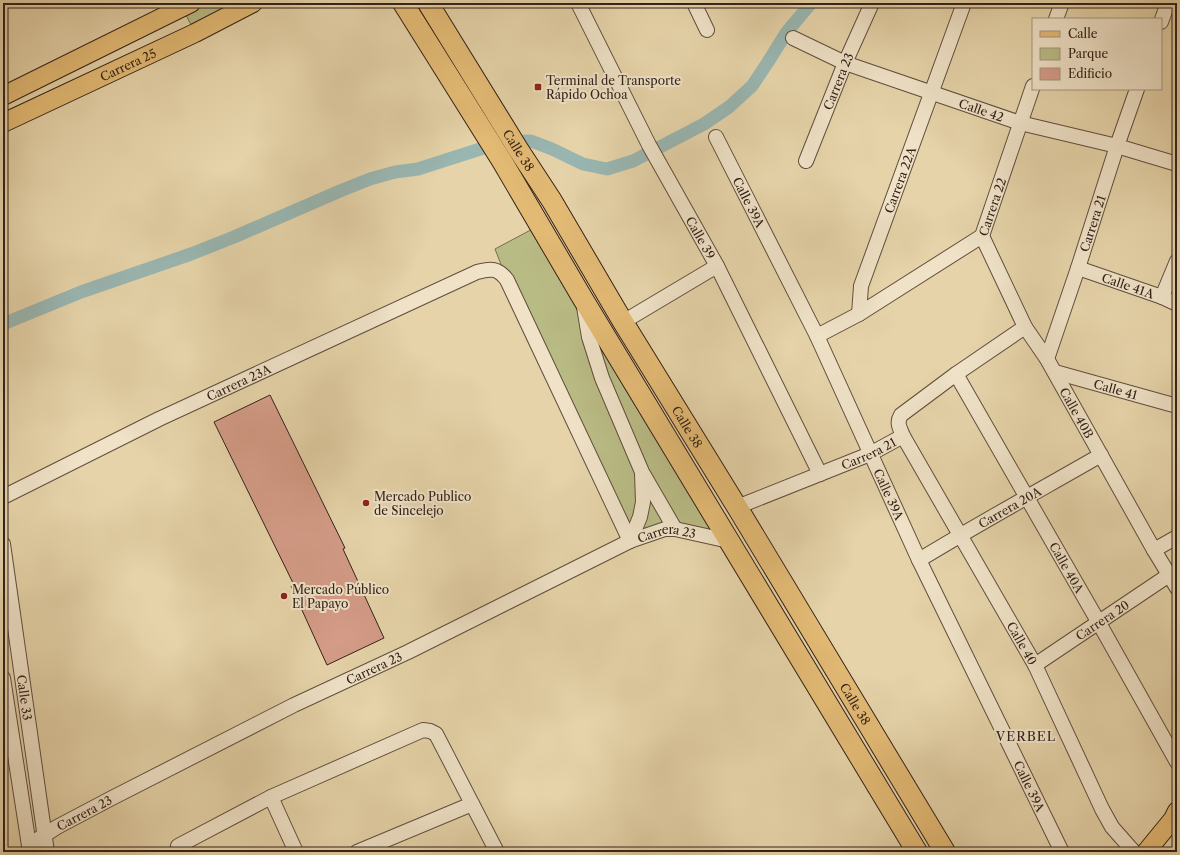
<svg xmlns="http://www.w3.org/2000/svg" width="1180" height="855" font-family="'Libre Caslon Text',serif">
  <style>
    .green { fill: #b9bb85; stroke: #766e4f }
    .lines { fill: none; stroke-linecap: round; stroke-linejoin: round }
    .canal { stroke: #99b6b1; stroke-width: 13 }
    .building { fill: #d59c88; stroke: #332219 }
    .minor-casing { stroke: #604e3d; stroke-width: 16 }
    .major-casing { stroke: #332219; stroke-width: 20 }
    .highway-casing { stroke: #332219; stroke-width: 22 }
    .minor { stroke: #efe2c7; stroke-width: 14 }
    .major { stroke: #e3ba74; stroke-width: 18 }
    .highway { stroke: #e3ba74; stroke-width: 20 }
    .poi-dot { fill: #8f2418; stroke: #efe2c7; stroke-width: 1.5 }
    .labels { text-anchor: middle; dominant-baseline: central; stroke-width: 4; stroke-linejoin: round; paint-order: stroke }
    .street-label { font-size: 12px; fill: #332219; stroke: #efe2c7 }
    .poi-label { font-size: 12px; fill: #332219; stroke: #efe2c7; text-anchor: start }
    .neighbourhood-label { font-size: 13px; letter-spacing: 1px; fill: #332219; stroke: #efe2c7 }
  </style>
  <rect width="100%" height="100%" fill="#e6d3a9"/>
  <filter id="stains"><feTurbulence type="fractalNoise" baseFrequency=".005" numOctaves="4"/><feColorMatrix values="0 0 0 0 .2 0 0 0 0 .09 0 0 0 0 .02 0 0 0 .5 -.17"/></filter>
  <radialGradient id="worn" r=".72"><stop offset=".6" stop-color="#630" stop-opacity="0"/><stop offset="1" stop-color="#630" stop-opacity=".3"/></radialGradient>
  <path class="green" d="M191 3H253L195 33 182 7Z
    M540 225 729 541 675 529 630 541 507 280 495 249Z"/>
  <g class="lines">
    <path class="canal" d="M3 324 81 292 191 254 234 237 340 191 370 179 395 172 418 169 502 142 531 141 552 149 583 164 607 169 633 161 704 124 729 107 752 86 768 62 786 33 811 3"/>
  </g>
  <path class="building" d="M270 395 345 548 343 549 384 638 327 665 291 586 294 585 214 422Z"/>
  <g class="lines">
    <defs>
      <g id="minor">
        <path id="s1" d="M578 3 649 145 717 266 820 474"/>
        <path d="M694 3 707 30"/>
        <path d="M1056 19 1062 3"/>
        <path d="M1161 22 1168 3"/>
        <path id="s2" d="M793 38 845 63 1020 123 1117 146 1177 164"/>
        <path id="s3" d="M716 137 817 336 919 560 1062 852"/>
        <path id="s4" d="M806 161 845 63 872 3"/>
        <path id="s5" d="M982 236 1025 327 1047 359 1154 550 1177 588"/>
        <path id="s6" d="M1078 268 1162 297 1177 304"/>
        <path d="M1162 297 1177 261"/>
        <path d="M584 307 589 337 602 378 642 472 675 529"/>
        <path id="s7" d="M859 314 861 286 964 3"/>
        <path d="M623 322 717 266"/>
        <path id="s8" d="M817 336 859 314 982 236 1033 86"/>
        <path id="s9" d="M1047 359 1078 268 1117 146 1137 89"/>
        <path id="s10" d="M1055 372 1177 406"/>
        <path id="s11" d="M956 374 1099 623 1177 762"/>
        <path id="s12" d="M903 436 1035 665 1102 809 1112 827 1134 852"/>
        <path id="s13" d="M3 497 159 419 477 272C491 268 498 268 507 280L630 541"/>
        <path id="s14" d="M737 507 870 454 903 436C900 428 896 423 901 415L956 374 1025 327"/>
        <path d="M630 541 640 517 643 502 642 473"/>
        <path id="s15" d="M3 544 47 852"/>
        <path d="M1154 550 1177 537"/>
        <path id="s16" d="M919 560C978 524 1040 490 1101 455"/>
        <path id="s17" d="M1035 665 1169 575"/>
        <path d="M3 678 30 852"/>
        <path d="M271 797 296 852"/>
        <path id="s18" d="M29 845 57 827 110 799 294 705 408 652 630 541 665 529H675L729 541"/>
        <path d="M178 846 271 797 423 730 430 731 436 734 497 852"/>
        <path d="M357 852 472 804"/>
      </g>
      <g id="major">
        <path d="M3 96 191 3"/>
        <path id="s19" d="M3 123 195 33 253 3"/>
        <path d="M1146 852 1173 819 1177 811"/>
      </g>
      <g id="highway">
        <path d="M403 3 502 161 583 299 917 852"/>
        <path id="s20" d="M428 3 518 149 552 201 623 322 737 507 945 852"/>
      </g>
    </defs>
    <use href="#minor" class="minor-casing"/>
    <use href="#major" class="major-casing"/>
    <use href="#highway" class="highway-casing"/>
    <use href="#minor" class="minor"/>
    <use href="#major" class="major"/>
    <use href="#highway" class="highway"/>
  </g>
  <g class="poi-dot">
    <rect x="534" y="83" width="8" height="8" rx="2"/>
    <circle cx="366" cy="503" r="4"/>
    <circle cx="284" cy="596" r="4"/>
  </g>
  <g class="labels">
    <g class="street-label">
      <text stroke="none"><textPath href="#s19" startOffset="138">Carrera 25</textPath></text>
      <text stroke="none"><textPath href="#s4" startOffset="86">Carrera 23</textPath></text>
      <text stroke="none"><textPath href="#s2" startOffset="202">Calle 42</textPath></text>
      <text stroke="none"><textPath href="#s20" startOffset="173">Calle 38</textPath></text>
      <text stroke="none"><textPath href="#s7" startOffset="141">Carrera 22A</textPath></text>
      <text stroke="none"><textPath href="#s3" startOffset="73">Calle 39A</textPath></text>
      <text stroke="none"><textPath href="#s8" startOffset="224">Carrera 22</textPath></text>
      <text stroke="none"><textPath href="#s9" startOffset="143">Carrera 21</textPath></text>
      <text stroke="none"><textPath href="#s1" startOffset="265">Calle 39</textPath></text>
      <text stroke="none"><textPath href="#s6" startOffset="53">Calle 41A</textPath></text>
      <text stroke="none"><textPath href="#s13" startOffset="262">Carrera 23A</textPath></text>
      <text stroke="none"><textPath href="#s10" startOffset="63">Calle 41</textPath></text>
      <text stroke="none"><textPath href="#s5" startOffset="201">Calle 40B</textPath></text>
      <text stroke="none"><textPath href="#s20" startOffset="497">Calle 38</textPath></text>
      <text stroke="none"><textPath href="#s14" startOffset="142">Carrera 21</textPath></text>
      <text stroke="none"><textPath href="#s3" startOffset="397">Calle 39A</textPath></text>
      <text stroke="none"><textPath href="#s16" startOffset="105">Carrera 20A</textPath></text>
      <text stroke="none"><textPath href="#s18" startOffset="712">Carrera 23</textPath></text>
      <text stroke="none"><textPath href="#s11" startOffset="223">Calle 40A</textPath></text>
      <text stroke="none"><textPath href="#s17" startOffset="81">Carrera 20</textPath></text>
      <text stroke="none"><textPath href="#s12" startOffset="239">Calle 40</textPath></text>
      <text stroke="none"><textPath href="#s18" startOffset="388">Carrera 23</textPath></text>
      <text stroke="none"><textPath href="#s15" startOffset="155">Calle 33</textPath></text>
      <text stroke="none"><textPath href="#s20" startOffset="821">Calle 38</textPath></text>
      <text stroke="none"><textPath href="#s3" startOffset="721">Calle 39A</textPath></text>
      <text stroke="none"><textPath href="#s18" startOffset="64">Carrera 23</textPath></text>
    </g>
    <g class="poi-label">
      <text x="546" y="80">Terminal de Transporte<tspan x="546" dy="14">Rápido Ochoa</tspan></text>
      <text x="374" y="496">Mercado Publico<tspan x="374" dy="14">de Sincelejo</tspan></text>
      <text x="292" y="589">Mercado Público<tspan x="292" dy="14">El Papayo</tspan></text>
    </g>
    <g class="neighbourhood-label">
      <text x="1026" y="736">VERBEL</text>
    </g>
  </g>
  <rect width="1180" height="855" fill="none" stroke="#e6d3a9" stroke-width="16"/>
  <rect x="4" y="4" width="1172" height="847" fill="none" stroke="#332219" stroke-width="2"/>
  <rect x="8" y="8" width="1164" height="839" fill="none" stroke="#332219"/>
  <rect x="1032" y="18" width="130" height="72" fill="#efe2c7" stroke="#a49581"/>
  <rect x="1040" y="31" width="20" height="6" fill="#e3ba74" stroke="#a49581"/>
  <text x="1068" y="38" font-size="12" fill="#332219">Calle</text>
  <rect x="1040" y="48" width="20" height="12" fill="#b9bb85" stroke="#a49581"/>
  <text x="1068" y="58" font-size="12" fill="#332219">Parque</text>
  <rect x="1040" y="68" width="20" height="12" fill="#d59c88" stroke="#a49581"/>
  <text x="1068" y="78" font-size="12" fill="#332219">Edificio</text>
  <rect width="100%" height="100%" filter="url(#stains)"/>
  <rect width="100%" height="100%" fill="url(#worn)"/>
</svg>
